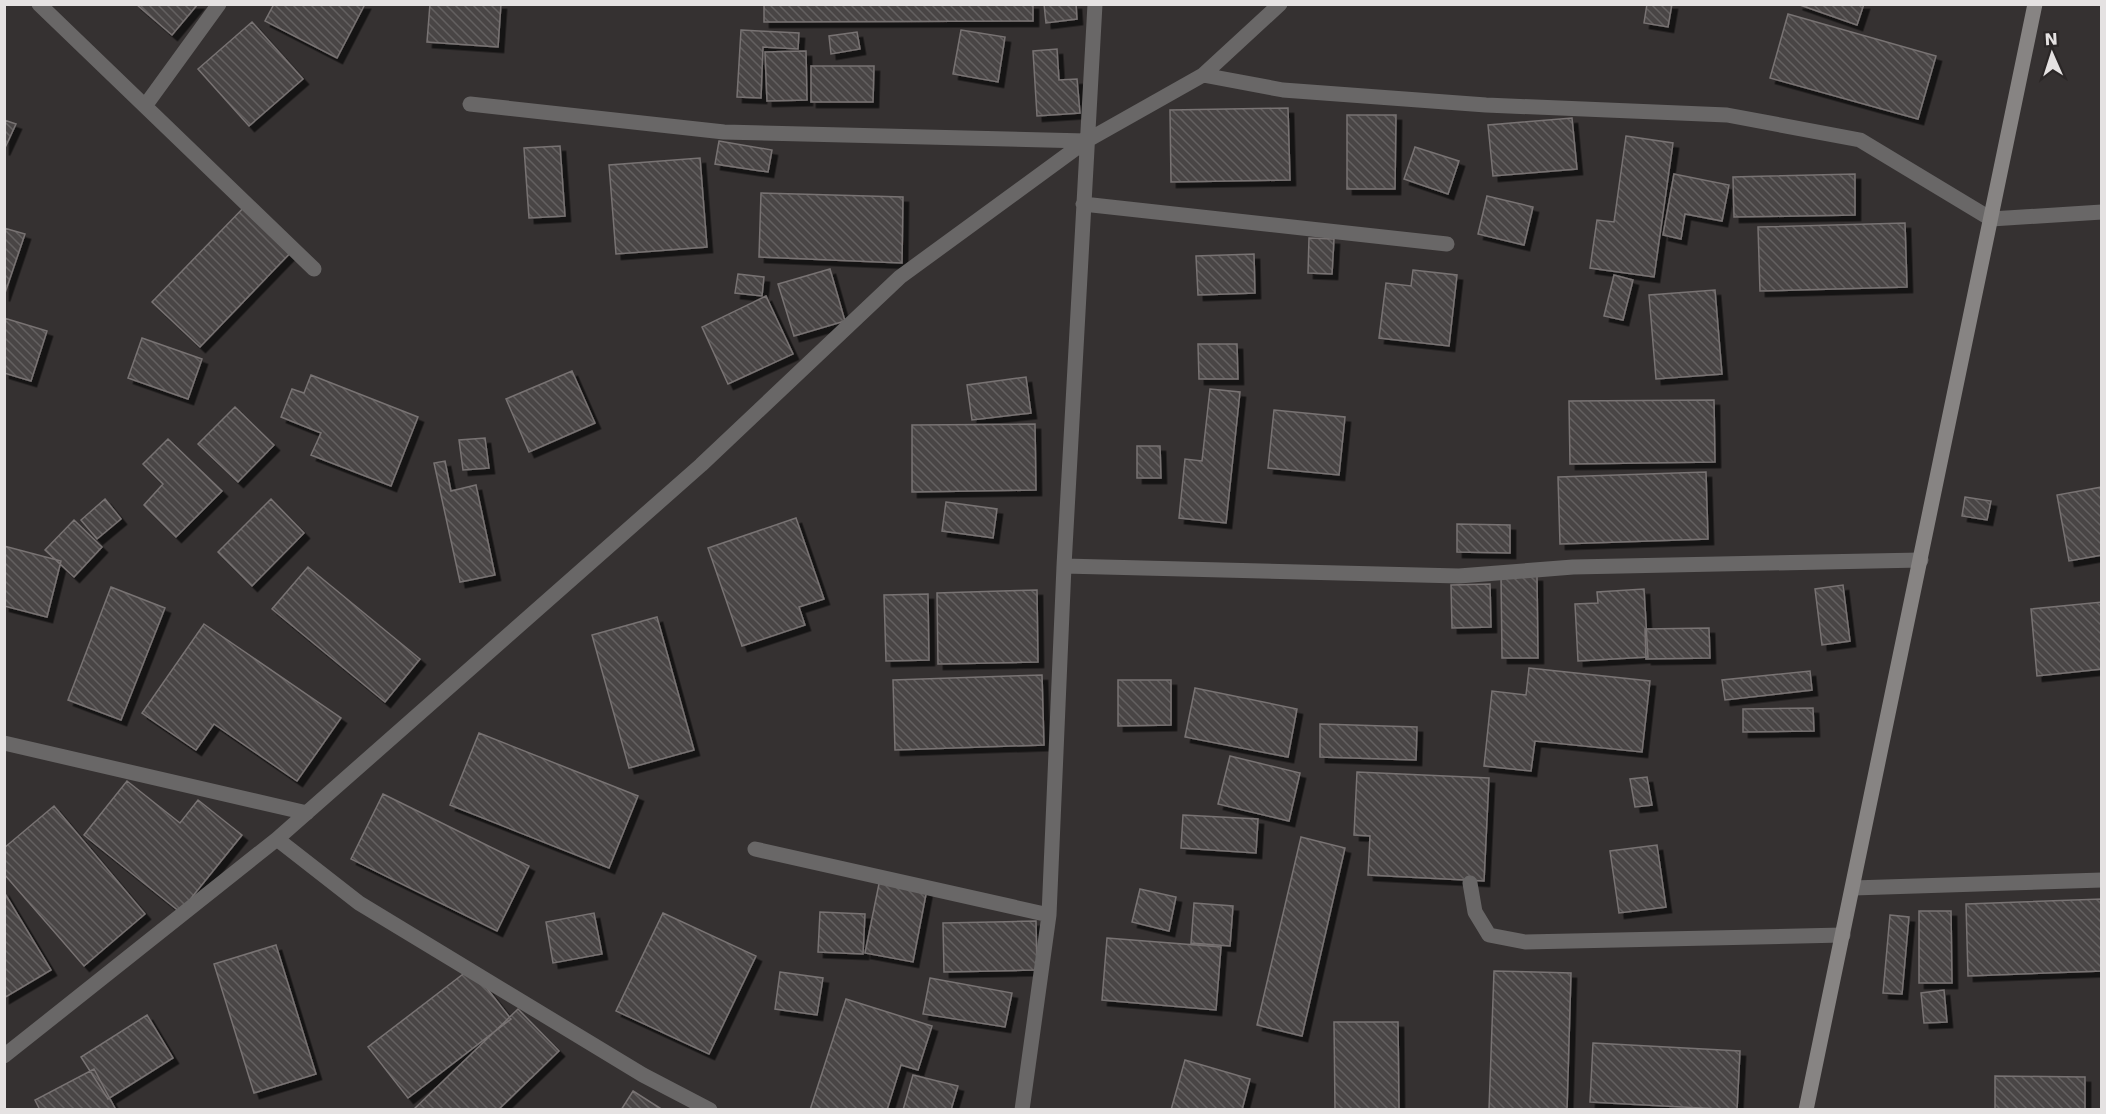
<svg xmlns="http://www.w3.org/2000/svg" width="2106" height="1114" font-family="'DejaVu Sans',sans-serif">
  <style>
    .building { fill: url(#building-back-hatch); stroke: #787373; stroke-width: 1.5; filter: url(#shadow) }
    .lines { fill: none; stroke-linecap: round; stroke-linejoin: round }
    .minor { stroke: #696767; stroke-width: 15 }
    .secondary { stroke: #878483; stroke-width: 15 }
  </style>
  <defs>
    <pattern id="building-back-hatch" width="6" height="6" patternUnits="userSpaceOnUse" patternTransform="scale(1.5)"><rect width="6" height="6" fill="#4a4545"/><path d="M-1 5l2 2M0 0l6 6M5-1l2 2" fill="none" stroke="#646060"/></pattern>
    <filter id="shadow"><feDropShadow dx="5.5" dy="5.5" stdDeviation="0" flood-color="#0009"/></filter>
  </defs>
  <rect width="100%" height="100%" fill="#353131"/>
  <path class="building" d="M136 4H198L172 35Z
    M274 4H365L337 58 265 21Z
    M430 4H501L498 47 427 42Z
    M764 4H1033V21L764 22Z
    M1044 4H1076L1077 19 1046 23Z
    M1647 4H1672L1668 27 1644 23Z
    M1797 4H1864L1857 25Z
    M1788 14 1936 56 1918 119 1770 78Z
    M252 22 303 79 249 126 198 69Z
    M741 30 799 33 798 49 763 47 761 98 737 97Z
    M961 30 1005 37 998 82 953 74Z
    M857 32 860 49 831 54 829 36Z
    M1057 49 1059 80 1077 79 1080 113 1037 116 1033 51Z
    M806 51 807 100 767 101 765 52Z
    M811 66H874L873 102H811Z
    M1288 108 1290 180 1171 182 1170 110Z
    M1347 115H1396L1395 189H1347Z
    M1572 118 1577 169 1493 176 1488 125Z
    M4 120 16 124 4 150Z
    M1626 136 1673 143 1654 277 1590 268 1597 220 1614 222Z
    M719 141 772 150 768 172 715 164Z
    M560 146 565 216 529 218 524 148Z
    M1415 147 1459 161 1448 194 1404 179Z
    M700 158 707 247 616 254 609 165Z
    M1674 174 1729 185 1722 221 1685 214 1681 239 1663 235Z
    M1855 174V215L1734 217 1733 177Z
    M761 193 903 197 902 263 759 257Z
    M1487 196 1533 207 1524 245 1478 234Z
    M250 201 296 247 200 347 152 302Z
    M1905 223 1907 287 1760 291 1758 227Z
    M4 228 25 234 4 296Z
    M1309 238 1334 239 1332 274 1308 273Z
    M1254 254 1255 293 1198 295 1196 256Z
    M830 269 845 321 794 336 778 284Z
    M1413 270 1457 275 1449 346 1379 338 1386 283 1411 286Z
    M738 274 764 277 762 296 735 293Z
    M1614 275 1633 280 1623 320 1604 316Z
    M1715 290 1722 374 1656 379 1649 295Z
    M766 296 793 354 728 384 702 327Z
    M4 318 47 331 31 381 4 373Z
    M142 338 202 359 188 399 128 378Z
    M142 338 202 359 188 399 128 378Z
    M1198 344H1237L1238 379H1199Z
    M572 371 595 423 529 452 506 399Z
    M572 371 595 423 529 452 506 399Z
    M311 375 418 417 391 486 311 455 321 433 281 417 292 389 304 393Z
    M311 375 418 417 391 486 311 455 321 433 281 417 292 389 304 393Z
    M1026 377 1031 413 972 420 967 385Z
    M1026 377 1031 413 972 420 967 385Z
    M1210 389 1240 392 1226 523 1179 518 1185 459 1202 461Z
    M1210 389 1240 392 1226 523 1179 518 1185 459 1202 461Z
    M1714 400 1715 462 1570 464 1569 401Z
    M1714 400 1715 462 1570 464 1569 401Z
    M235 407 274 445 238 482 198 444Z
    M235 407 274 445 238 482 198 444Z
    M1274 410 1345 417 1339 475 1268 468Z
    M1274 410 1345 417 1339 475 1268 468Z
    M1035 424 1036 490 912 492V425Z
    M1035 424 1036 490 912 492V425Z
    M485 438 489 468 463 470 459 440Z
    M485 438 489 468 463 470 459 440Z
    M168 439 222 491 176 537 144 505 163 484 143 464Z
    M168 439 222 491 176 537 144 505 163 484 143 464Z
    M1137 446H1160L1161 478H1137Z
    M1137 446H1160L1161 478H1137Z
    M445 461 451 491 476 485 495 575 460 582 434 463Z
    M445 461 451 491 476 485 495 575 460 582 434 463Z
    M1706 472 1708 539 1560 544 1558 477Z
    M1706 472 1708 539 1560 544 1558 477Z
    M2102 487V555L2069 561 2057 495Z
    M2102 487V555L2069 561 2057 495Z
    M1965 497 1991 501 1987 520 1962 516Z
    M1965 497 1991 501 1987 520 1962 516Z
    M105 499 121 519 97 539 81 520Z
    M105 499 121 519 97 539 81 520Z
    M271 499 304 533 252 586 218 552Z
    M271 499 304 533 252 586 218 552Z
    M946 502 997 509 993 538 942 531Z
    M946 502 997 509 993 538 942 531Z
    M796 518 824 599 799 607 805 625 742 646 708 548Z
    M796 518 824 599 799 607 805 625 742 646 708 548Z
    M74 520 102 547 74 577 45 550Z
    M74 520 102 547 74 577 45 550Z
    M1457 524 1510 525V553L1457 552Z
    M1457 524 1510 525V553L1457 552Z
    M4 546 61 561 47 617 4 606Z
    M4 546 61 561 47 617 4 606Z
    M308 567 420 659 385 702 272 609Z
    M308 567 420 659 385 702 272 609Z
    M1501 576H1537L1538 658H1502Z
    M1501 576H1537L1538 658H1502Z
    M1490 584 1491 627 1452 628 1451 585Z
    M1490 584 1491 627 1452 628 1451 585Z
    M1843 585 1850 641 1822 645 1815 589Z
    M1843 585 1850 641 1822 645 1815 589Z
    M111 587 165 608 121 720 68 700Z
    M111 587 165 608 121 720 68 700Z
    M1644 589 1648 657 1578 661 1575 604 1598 603 1597 592Z
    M1644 589 1648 657 1578 661 1575 604 1598 603 1597 592Z
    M1037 590 1038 662 938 664 937 593Z
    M1037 590 1038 662 938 664 937 593Z
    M928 594 929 660 886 661 884 595Z
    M928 594 929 660 886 661 884 595Z
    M2102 602V669L2037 676 2031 609Z
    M2102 602V669L2037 676 2031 609Z
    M657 617 694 750 629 768 592 635Z
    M657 617 694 750 629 768 592 635Z
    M204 624 341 718 297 781 214 724 196 750 142 713Z
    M204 624 341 718 297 781 214 724 196 750 142 713Z
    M1709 628 1710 658 1646 659 1645 629Z
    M1709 628 1710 658 1646 659 1645 629Z
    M1529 668 1650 681 1642 752 1535 741 1531 771 1484 766 1492 691 1526 695Z
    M1529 668 1650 681 1642 752 1535 741 1531 771 1484 766 1492 691 1526 695Z
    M1810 671 1812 690 1725 700 1722 680Z
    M1810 671 1812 690 1725 700 1722 680Z
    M1042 675 1044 745 895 750 893 680Z
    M1042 675 1044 745 895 750 893 680Z
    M1118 680H1171V725L1118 726Z
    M1118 680H1171V725L1118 726Z
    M1195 688 1297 709 1288 757 1185 737Z
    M1195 688 1297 709 1288 757 1185 737Z
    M1813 708 1814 731 1743 732V709Z
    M1813 708 1814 731 1743 732V709Z
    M1320 724 1417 727 1416 760 1320 757Z
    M1320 724 1417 727 1416 760 1320 757Z
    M479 733 638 796 609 868 450 805Z
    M479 733 638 796 609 868 450 805Z
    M1230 756 1300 773 1289 821 1218 804Z
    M1230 756 1300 773 1289 821 1218 804Z
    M1357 772 1489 778 1484 881 1368 875 1370 836 1354 835Z
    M1357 772 1489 778 1484 881 1368 875 1370 836 1354 835Z
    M1647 777 1652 805 1635 807 1630 779Z
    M1647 777 1652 805 1635 807 1630 779Z
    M127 781 180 823 198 800 242 835 180 912 84 835Z
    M127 781 180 823 198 800 242 835 180 912 84 835Z
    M383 794 529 866 497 931 351 859Z
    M383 794 529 866 497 931 351 859Z
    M54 806 145 914 84 966 4 874V848Z
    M54 806 145 914 84 966 4 874V848Z
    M1183 815 1258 819 1256 853 1181 848Z
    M1183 815 1258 819 1256 853 1181 848Z
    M1301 837 1345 848 1302 1036 1257 1025Z
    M1301 837 1345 848 1302 1036 1257 1025Z
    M1657 845 1666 907 1619 913 1610 851Z
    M1657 845 1666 907 1619 913 1610 851Z
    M880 879 927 889 913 962 865 953Z
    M880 879 927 889 913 962 865 953Z
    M1140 889 1176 897 1169 931 1132 922Z
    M1140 889 1176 897 1169 931 1132 922Z
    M4 892 51 970 4 998Z
    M4 892 51 970 4 998Z
    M2102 899V971L1968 976 1966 904Z
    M2102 899V971L1968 976 1966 904Z
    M1194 903 1233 906 1230 946 1191 943Z
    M1194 903 1233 906 1230 946 1191 943Z
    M1919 911H1951L1952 983H1919Z
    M1919 911H1951L1952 983H1919Z
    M820 912 865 914 863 954 818 952Z
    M820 912 865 914 863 954 818 952Z
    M594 913 602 954 553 963 546 922Z
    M594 913 602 954 553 963 546 922Z
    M663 913 756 956 709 1054 616 1011Z
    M663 913 756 956 709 1054 616 1011Z
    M1890 915 1909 917 1902 994 1883 993Z
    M1890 915 1909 917 1902 994 1883 993Z
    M1036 921 1037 970 944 972 943 923Z
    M1036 921 1037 970 944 972 943 923Z
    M1107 938 1221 947 1216 1010 1102 1000Z
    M1107 938 1221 947 1216 1010 1102 1000Z
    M276 945 316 1074 254 1093 214 964Z
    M276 945 316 1074 254 1093 214 964Z
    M471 968 511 1019 408 1098 368 1047Z
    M471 968 511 1019 408 1098 368 1047Z
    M1494 971 1571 973 1567 1110H1489Z
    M780 972 823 978 817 1015 775 1009Z
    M780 972 823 978 817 1015 775 1009Z
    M930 978 1012 993 1005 1027 923 1014Z
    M930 978 1012 993 1005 1027 923 1014Z
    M1944 990 1947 1022 1924 1023 1921 993Z
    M1944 990 1947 1022 1924 1023 1921 993Z
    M846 999 932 1026 918 1070 901 1065 887 1110H810Z
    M518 1009 559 1051 498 1110H413Z
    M147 1015 173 1058 108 1099 81 1057Z
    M147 1015 173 1058 108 1099 81 1057Z
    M1334 1022H1398L1399 1110H1335Z
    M1593 1043 1740 1051 1737 1110 1590 1102Z
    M1185 1060 1250 1079 1242 1110H1171Z
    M94 1069 116 1110H40L35 1100Z
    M913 1075 958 1086 951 1110H903Z
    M1995 1076 2085 1077V1110H1995Z
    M1995 1076 2085 1077V1110H1995Z
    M633 1091 663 1110H621Z"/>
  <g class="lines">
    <path class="minor" d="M39 4 314 269
      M1203 75 1283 90 1486 105 1727 115 1860 140 1991 219 2102 212
      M470 104 724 132 1086 141
      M145 106 219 4
      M1083 204 1447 244
      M1064 566 1459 576 1573 567 1921 560
      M4 743 307 813
      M277 839 359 903 643 1075 710 1110
      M755 849 1049 915
      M1470 883 1475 912 1489 935 1525 942 1843 935
      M1853 888 2102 880
      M4 1056 277 839 701 465 900 277 1086 141 1203 75 1280 4
      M1022 1110 1049 915 1064 566 1095 4"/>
    <path class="secondary" d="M1806 1110 2035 4"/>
  </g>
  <rect width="2106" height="1114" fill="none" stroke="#e5e2e2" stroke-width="12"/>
  <g transform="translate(2052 54) rotate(357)" stroke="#2b2727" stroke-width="4.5" paint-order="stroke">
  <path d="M0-4.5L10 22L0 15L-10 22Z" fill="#e5e2e2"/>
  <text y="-9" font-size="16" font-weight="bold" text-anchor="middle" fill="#e5e2e2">N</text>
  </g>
</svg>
